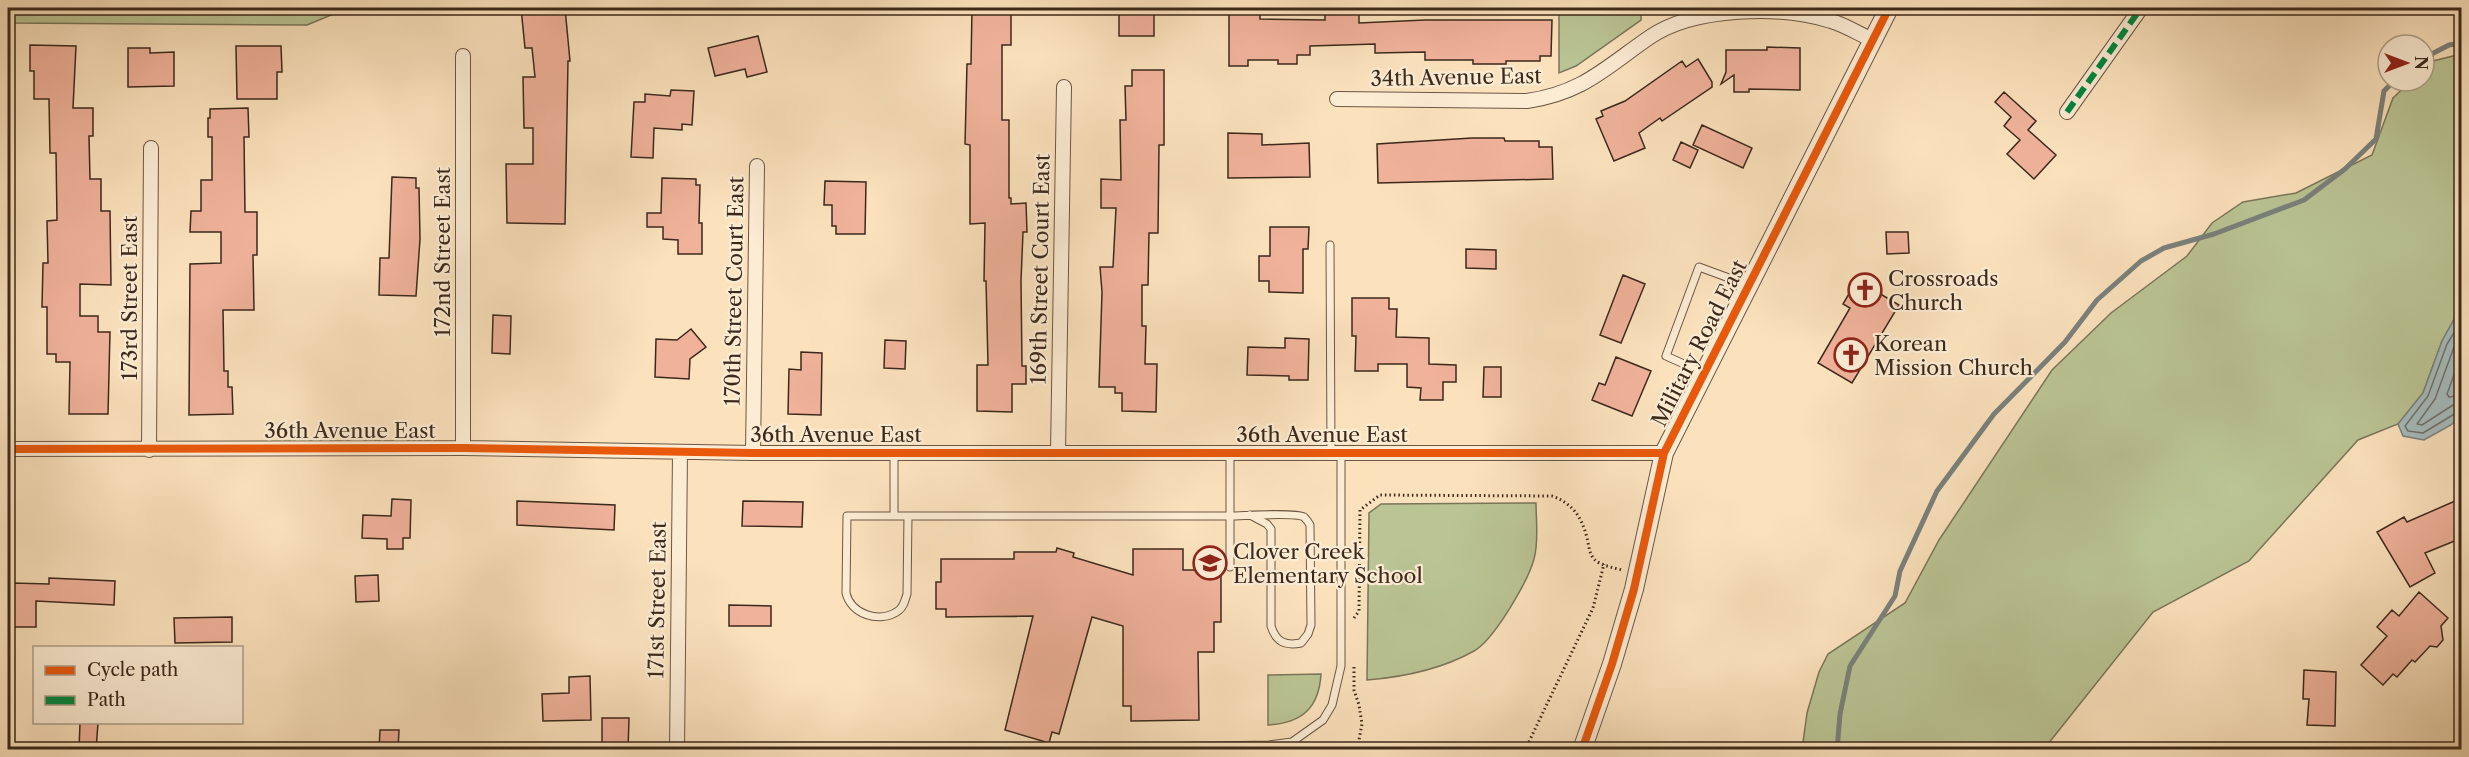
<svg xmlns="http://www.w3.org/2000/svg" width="2469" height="757" font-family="'Libre Caslon Text',serif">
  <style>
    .green { fill: #bac494; stroke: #7b7658; stroke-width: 1.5 }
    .water { fill: #a4bbbc; stroke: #7a817c; stroke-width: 1.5 }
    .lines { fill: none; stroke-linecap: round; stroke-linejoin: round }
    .shore { stroke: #70726c; stroke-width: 1.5 }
    .stream { stroke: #7a817c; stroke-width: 5 }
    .building { fill: #f0b29b; stroke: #3c291b; stroke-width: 1.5 }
    .service-casing { stroke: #6c5744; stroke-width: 9 }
    .minor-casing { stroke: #6c5744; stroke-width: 16 }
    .tertiary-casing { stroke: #6c5744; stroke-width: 20 }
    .path { stroke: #3c291b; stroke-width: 3; stroke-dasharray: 1.5 3; stroke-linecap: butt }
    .service { stroke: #fcecd4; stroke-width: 7 }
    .minor { stroke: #fcecd4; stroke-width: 14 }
    .tertiary { stroke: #fcecd4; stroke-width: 18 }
    .quiet { stroke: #00873e; stroke-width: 6; stroke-dasharray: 12 6; stroke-linecap: butt }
    .cycleway-casing { stroke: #fcecd4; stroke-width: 11 }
    .cycleway { stroke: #e8590c; stroke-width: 8 }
    .labels { text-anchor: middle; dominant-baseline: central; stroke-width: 4.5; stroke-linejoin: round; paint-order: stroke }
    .street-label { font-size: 21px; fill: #3c291b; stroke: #fcecd4 }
    .poi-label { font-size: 21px; fill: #3c291b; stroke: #fcecd4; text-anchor: start }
  </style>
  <rect width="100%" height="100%" fill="#fbe2bd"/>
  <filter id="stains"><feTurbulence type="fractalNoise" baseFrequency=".00333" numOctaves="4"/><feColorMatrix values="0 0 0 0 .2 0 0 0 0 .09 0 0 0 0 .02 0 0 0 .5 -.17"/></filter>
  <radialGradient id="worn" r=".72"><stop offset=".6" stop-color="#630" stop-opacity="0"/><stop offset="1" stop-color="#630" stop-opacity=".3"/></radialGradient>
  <path class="green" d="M11 8H348L307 25 11 23Z
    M1559 8H1641V20L1576 66 1559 73Z
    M2461 54V307L2442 341 2423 393 2398 424 2358 440 2249 561 2153 612 2044 749 1802 750 1807 713 1819 672 1828 654 1905 603 1939 540 2052 370 2111 313 2187 256 2212 223 2243 202 2296 193 2372 155 2393 98 2411 81H2424V69L2433 61Z
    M1536 503C1536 520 1539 542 1534 559 1528 581 1494 640 1474 651 1442 669 1404 677 1367 680L1369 513 1381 504Z
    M1321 674C1319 708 1302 723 1268 725V675Z"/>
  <path class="water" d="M2461 307V416L2451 425 2424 440 2403 436 2398 424 2423 393 2442 341Z"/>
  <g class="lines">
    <path class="shore" d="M2462 320 2447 344 2428 396 2405 426 2408 431 2423 433 2456 413 2462 412
      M2462 335 2454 347 2435 399 2417 424 2422 425 2453 405 2462 404
      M2462 353 2447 394 2449 397 2462 395"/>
    <path class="stream" d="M2424 58 2449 45 2462 43
      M1837 750 1840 714 1850 666 1895 596 1900 571 1937 491 1994 414 2065 342 2097 300 2141 261 2164 248 2214 234 2304 200 2345 169 2376 139 2384 91 2394 81"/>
  </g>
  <path class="building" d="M521 8H565L570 61H568L565 224 507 223 506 164H533V128H524L523 77H535L532 48H525Z
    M972 8H1011V45H1002V120H1009V198H1011V204L1026 203 1027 232H1023L1021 281 1022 366H1026V384H1012V412L977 411V365H988L986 281H984L985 223 970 224V145L965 144 967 64H971Z
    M1119 8H1154V36H1119Z
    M1229 10H1260V19L1325 20V13L1359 12V23L1425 20H1552L1551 56H1540V61H1506V64H1473V60H1425V52L1375 53V44L1310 46V55H1297V64H1278V60H1248V66H1229Z
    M758 36 767 72 747 77 745 69 715 76 708 48Z
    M30 45 76 46 73 108H93V136H89L90 179H101V211H110L111 285 80 284V316H98V332H110L108 414H69L70 362H56V354H47V307H42L43 263H48L47 221 57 220 56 153H50L49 99H34V71H30Z
    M236 46H281L282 72H277V99H237Z
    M1767 47 1800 48V90L1749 89V92H1734V75L1721 84 1726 72V50H1767Z
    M128 48H150V53L174 52V86L128 87Z
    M1698 59 1712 82V87L1662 121 1660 118 1639 133 1645 148 1614 161 1596 119 1603 116 1601 111 1625 101 1682 61 1686 67Z
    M1132 70H1164V145H1159L1158 233H1149L1148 285H1142V326H1146L1145 364H1157L1156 412 1122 411V393H1115V387H1099L1102 292 1100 267H1113L1116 208H1101V179L1121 180 1120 120H1126L1125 86H1132Z
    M671 90 694 91 692 125 682 124V130L654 128 653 158 631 157 634 102H645V94L670 96Z
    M2004 92 2036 121 2028 130 2056 155 2034 179 2007 154 2020 140 2004 126 2011 117 1995 102Z
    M248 108 249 137H244L245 212H257V255H253L254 310H223L224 371H228V387H232L233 414 189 415 190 264 221 263V232H190L191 211H201V180H212V137H208V118H210V109Z
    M1702 125 1752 148 1743 168 1693 145Z
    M1228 133 1262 134V145L1309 143 1310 177 1228 178Z
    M1472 138H1504L1505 141H1539V147H1552L1553 179 1378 183 1377 144Z
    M1681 142 1698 150 1690 168 1673 160Z
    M392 177 416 178V188H419L420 239 416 296 379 295 380 258H389Z
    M662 178 696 179V185H700L699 223H702V254H678V240L663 239V227H647V213H661Z
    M825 181 866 182 865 234H836V226H832V205H824Z
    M1270 227H1309L1308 249H1303V293L1269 292V281H1259V256H1270Z
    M1886 232H1908L1909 253 1887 254Z
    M1466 249 1496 250V269L1466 268Z
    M1623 275 1645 284 1621 343 1600 335Z
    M1857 280 1899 305 1852 383 1818 363 1850 308 1843 304Z
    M1352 298H1389V309H1397L1396 337 1429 338V364L1456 365V382H1443V400H1420L1421 388 1407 387V364H1378V371H1355L1356 336H1352Z
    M493 315 511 316 510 354 492 353Z
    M691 329 706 347 690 359 689 379 655 377 656 339 677 340Z
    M1285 338 1309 339 1308 380H1289V376L1247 375 1248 347 1285 348Z
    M885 340 906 341 905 369 884 368Z
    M801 352 822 353 821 415 788 414 789 369 801 370Z
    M1616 357 1651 371 1632 416 1592 400 1599 383 1605 385Z
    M1484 367H1501V397H1483Z
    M2462 498V538L2425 553 2435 573 2410 587 2377 532 2404 517 2407 522Z
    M392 499 411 500 410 538H403V549H387V539L362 538 363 515 391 516Z
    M517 501 615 505 614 530 517 525Z
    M743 501 803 502 802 527 742 526Z
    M1057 548 1074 553 1073 557 1133 575V549H1183V570H1221V622H1214V652H1198L1199 720 1131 721V706H1123V626L1092 617 1059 734 1052 732 1049 743 1005 730 1033 616 946 617V609H936V582H941V559H1014V552H1056Z
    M378 575 379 601 356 602 355 576Z
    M49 578 115 581 114 605 36 601V627H8V603L13 604V583L49 584Z
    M2419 592 2448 618 2441 626 2443 640 2437 647 2430 646 2415 662 2412 660 2397 677 2393 674 2383 685 2361 665 2387 636 2377 627 2392 610 2399 616Z
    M729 605 771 606V626H729Z
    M232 617V642L175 643 174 618Z
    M2304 670 2336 672 2335 726 2307 725 2309 699H2303Z
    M590 676 591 720 543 721 542 694 569 693V677Z
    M602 718H629L628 750H602Z
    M80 723H98L96 750H79Z
    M380 730H399L398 750H379Z"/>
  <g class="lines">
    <defs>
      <path id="service" d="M1330 245 1331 453
        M1702 372 1666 356 1699 267 1748 285
        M894 452V516
        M1230 452V567
        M908 516 907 594C905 600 904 607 898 611 879 624 851 614 846 593L847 516H1230C1243 516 1294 512 1304 517 1306 519 1309 523 1310 525L1311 625 1308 634 1301 643C1285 646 1276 642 1271 626V529L1267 524 1250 515
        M1142 750 1151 747 1269 745 1292 742 1323 720 1332 705 1341 666V453"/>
      <path id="minor" d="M463 56V448
        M1337 99 1527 101C1583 93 1606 67 1650 37 1694 7 1781 5 1831 21 1845 25 1859 34 1873 40
        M2067 112 2141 8
        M8 449 463 448 753 453H1664
        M149 450 151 148
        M1058 452 1064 87
        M753 453 757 166
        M677 750 680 452"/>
      <path id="tertiary" d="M1582 750 1612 664 1634 589 1664 453 1889 8"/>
    </defs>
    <use href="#service" class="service-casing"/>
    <use href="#minor" class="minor-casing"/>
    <use href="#tertiary" class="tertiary-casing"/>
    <path class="path" d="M1354 618 1359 611 1360 510 1380 495 1552 496C1572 503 1582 517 1587 538 1589 546 1589 554 1595 560 1600 565 1614 568 1622 570
      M1354 667V690L1359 705 1362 724 1357 750
      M1525 750 1593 608 1604 564"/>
    <use href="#service" class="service"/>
    <use href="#minor" class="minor"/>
    <use href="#tertiary" class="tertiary"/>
    <path class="quiet" d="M2067 112 2141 8"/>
    <defs>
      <path id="cycleway" d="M8 449 463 448 753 453H1664
        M1582 750 1612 664 1634 589 1664 453 1889 8"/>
    </defs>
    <use href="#cycleway" class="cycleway-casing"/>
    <use href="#cycleway" class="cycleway"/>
  </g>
  <defs>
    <symbol id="church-ring" viewBox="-11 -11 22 22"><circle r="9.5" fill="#fcecd4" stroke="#8f2418" stroke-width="1.5"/><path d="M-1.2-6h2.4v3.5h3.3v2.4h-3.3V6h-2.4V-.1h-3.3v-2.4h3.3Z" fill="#8f2418"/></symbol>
    <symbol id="school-ring" viewBox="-11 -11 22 22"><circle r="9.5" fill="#fcecd4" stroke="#8f2418" stroke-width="1.5"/><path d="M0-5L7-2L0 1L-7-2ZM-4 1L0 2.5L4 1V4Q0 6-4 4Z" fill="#8f2418"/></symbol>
  </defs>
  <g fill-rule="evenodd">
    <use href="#church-ring" x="1846" y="271" width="38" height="38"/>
    <use href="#church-ring" x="1832" y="336" width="38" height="38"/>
    <use href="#school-ring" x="1191" y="544" width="38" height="38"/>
  </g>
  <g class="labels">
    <g class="street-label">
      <text transform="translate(1456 77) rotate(-1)">34th Avenue East</text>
      <text transform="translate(442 252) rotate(-90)">172nd Street East</text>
      <text transform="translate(1040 269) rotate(-89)">169th Street Court East</text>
      <text transform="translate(734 291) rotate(-89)">170th Street Court East</text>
      <text transform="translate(129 298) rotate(-90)">173rd Street East</text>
      <text transform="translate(1699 343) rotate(-63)">Military Road East</text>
      <text x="350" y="430">36th Avenue East</text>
      <text x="836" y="434">36th Avenue East</text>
      <text x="1322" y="434">36th Avenue East</text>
      <text transform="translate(657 600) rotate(-89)">171st Street East</text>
    </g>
    <g class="poi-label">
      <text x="1888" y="278">Crossroads<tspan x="1888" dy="24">Church</tspan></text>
      <text x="1874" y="343">Korean<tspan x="1874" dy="24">Mission Church</tspan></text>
      <text x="1233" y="551">Clover Creek<tspan x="1233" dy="24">Elementary School</tspan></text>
    </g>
  </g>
  <rect width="2469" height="757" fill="none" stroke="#fbe2bd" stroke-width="30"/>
  <rect x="9" y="9" width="2451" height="739" fill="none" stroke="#3c291b" stroke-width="3"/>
  <rect x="15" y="15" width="2439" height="727" fill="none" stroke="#3c291b" stroke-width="1.5"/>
  <rect x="33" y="646" width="210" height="78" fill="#fcecd4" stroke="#af9e8a" stroke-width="1.5"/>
  <rect x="45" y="666" width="30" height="9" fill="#e8590c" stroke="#af9e8a" stroke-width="1.5"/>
  <text x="87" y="676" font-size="18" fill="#3c291b">Cycle path</text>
  <rect x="45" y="696" width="30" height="9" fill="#00873e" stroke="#af9e8a" stroke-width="1.5"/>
  <text x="87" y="706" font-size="18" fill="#3c291b">Path</text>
  <g transform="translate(2406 63) rotate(90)"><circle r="28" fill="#fcecd4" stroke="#af9e8a" stroke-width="1.5"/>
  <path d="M0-4.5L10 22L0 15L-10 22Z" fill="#8f2418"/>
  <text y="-9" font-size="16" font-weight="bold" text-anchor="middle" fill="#3c291b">N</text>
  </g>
  <rect width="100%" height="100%" filter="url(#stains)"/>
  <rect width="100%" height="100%" fill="url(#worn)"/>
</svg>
